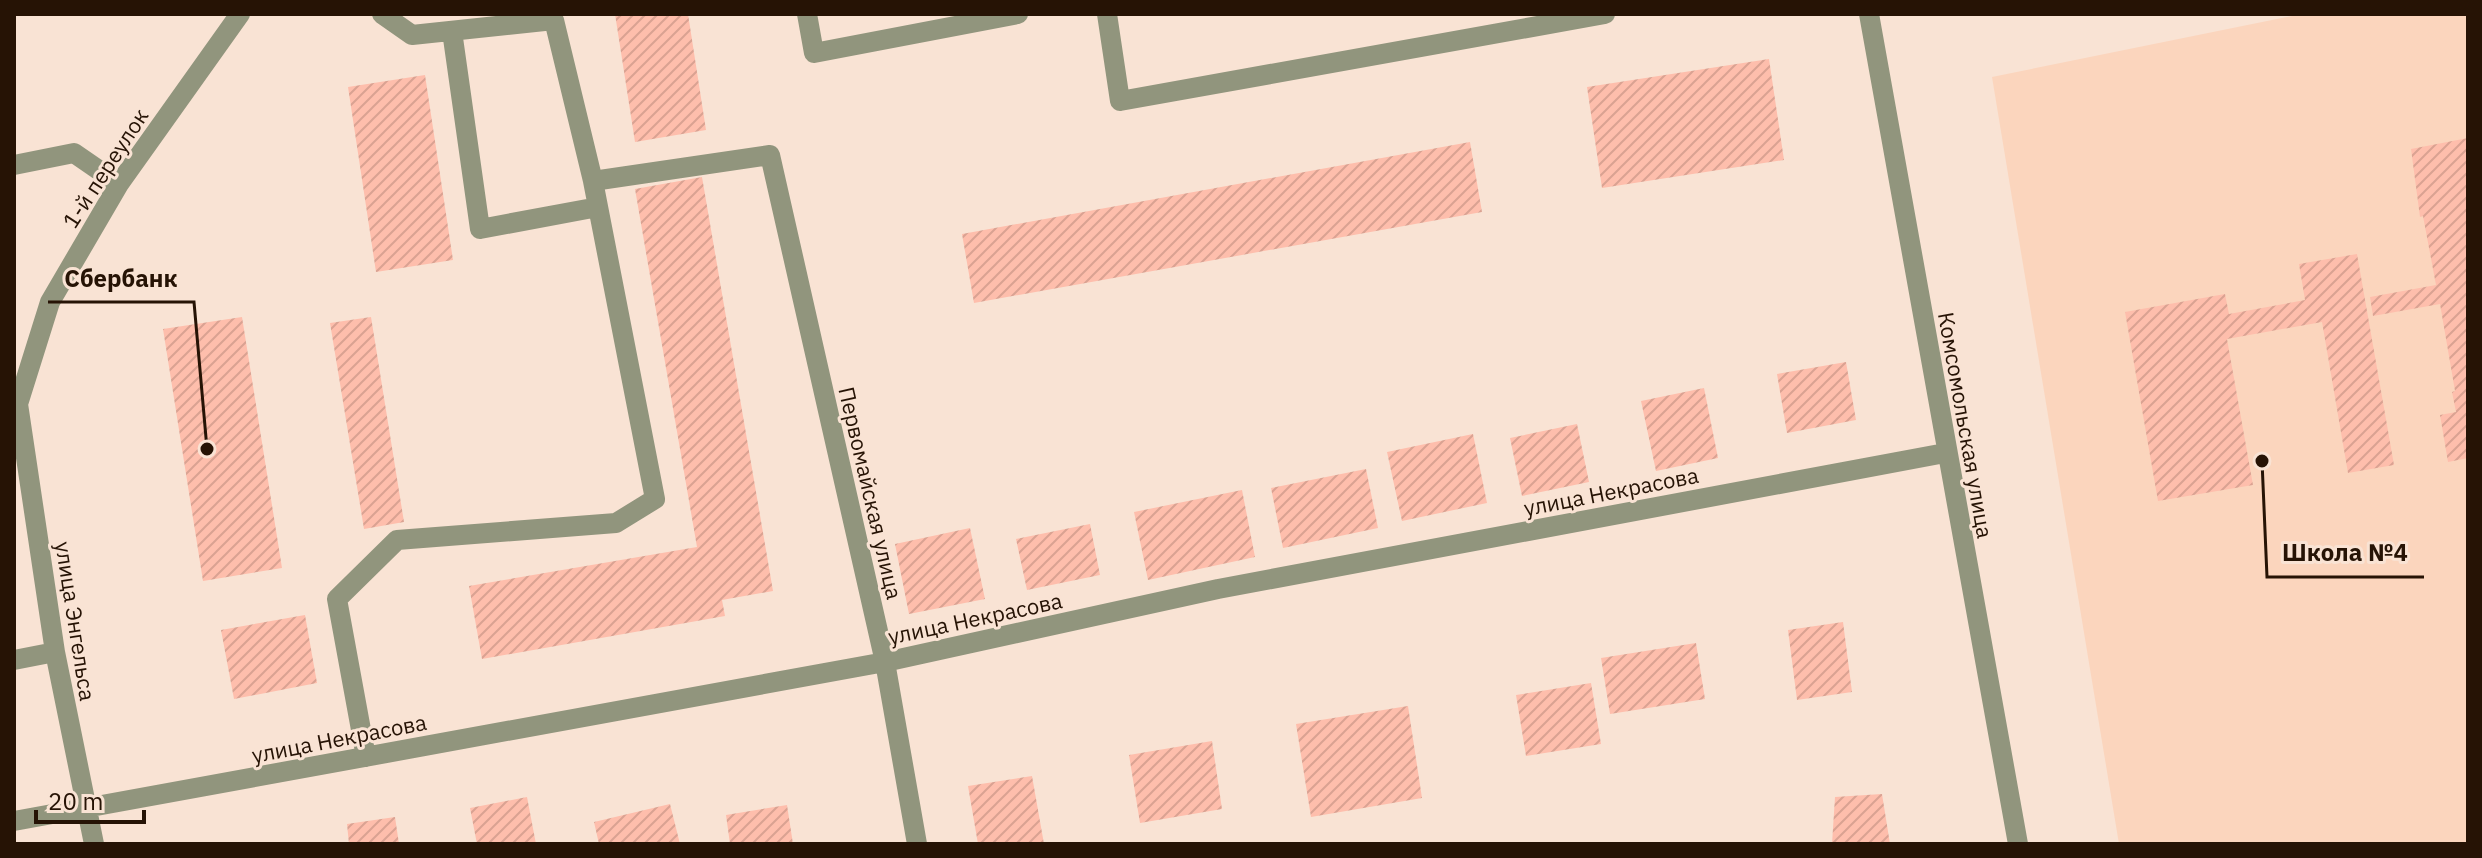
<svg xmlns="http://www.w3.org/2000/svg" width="2482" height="858" font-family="'IBM Plex Sans',sans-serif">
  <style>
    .built { fill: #fbd5bd }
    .building { fill: url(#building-hatch) }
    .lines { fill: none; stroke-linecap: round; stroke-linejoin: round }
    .minor { stroke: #91957d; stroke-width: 20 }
    .labels { text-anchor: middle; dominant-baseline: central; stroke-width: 6; stroke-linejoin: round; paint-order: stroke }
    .street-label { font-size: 22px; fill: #261305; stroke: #f9e3d4 }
    .leader { fill: none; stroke: #261305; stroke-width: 3 }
    .callout-dot { fill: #261305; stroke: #f9e3d4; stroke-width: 3 }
    .callout-label { font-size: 24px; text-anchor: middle; font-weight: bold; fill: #261305; stroke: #f9e3d4; stroke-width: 6; stroke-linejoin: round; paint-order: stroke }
  </style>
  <defs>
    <pattern id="building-hatch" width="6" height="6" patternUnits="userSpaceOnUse" patternTransform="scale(2)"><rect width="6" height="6" fill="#febeac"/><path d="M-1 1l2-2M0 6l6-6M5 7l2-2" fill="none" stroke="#daa292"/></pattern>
  </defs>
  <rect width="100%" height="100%" fill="#f9e3d4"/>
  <path class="built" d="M2302 14H2468V844H2119L1992 77Z"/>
  <path class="building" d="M615 14H688L706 130 635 142Z
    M1769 59 1784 160 1602 188 1587 87Z
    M425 75 453 260 376 272 348 87Z
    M2468 138V458L2448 462 2440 415 2456 412 2452 392 2455 391 2440 304 2373 316 2370 297 2436 285 2423 216 2420 217 2411 149Z
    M1470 142 1482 212 974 303 962 234Z
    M702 177 773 591 722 600 725 616 482 659 469 586 697 547 635 189Z
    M2357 254 2394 465 2348 473 2322 322 2227 339 2253 485 2158 501 2125 312 2225 294 2229 314 2305 300 2299 264Z
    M242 317 282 568 203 581 163 329Z
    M371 317 404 522 364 529 330 323Z
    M1846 362 1856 420 1787 433 1777 374Z
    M1704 388 1718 458 1656 471 1641 401Z
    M1577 424 1589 482 1522 496 1510 438Z
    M1473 434 1487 503 1402 521 1387 452Z
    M1366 469 1378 528 1283 548 1271 488Z
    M1242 490 1255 557 1148 580 1134 512Z
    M1090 524 1100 575 1027 590 1016 539Z
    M970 528 985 599 909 614 895 544Z
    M305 615 317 683 234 699 221 630Z
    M1843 622 1852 692 1797 700 1788 630Z
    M1696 643 1705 699 1610 714 1601 658Z
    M1591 683 1601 744 1526 756 1516 695Z
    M1408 706 1422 798 1311 817 1296 724Z
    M1212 741 1222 809 1140 823 1129 755Z
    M1032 776 1044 844H978L968 786Z
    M1882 794 1890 844H1832L1835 797Z
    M527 797 536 844H477L470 808Z
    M670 804 680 844H599L594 822Z
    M787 805 793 844H730L726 815Z
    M395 817 399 844H349L347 824Z"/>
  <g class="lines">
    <path class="minor" d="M807 14 814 53 1018 14
      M1107 14 1120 101 1605 14
      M1869 14 2018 844
      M452 31 480 229 598 207
      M14 165 74 153 119 184
      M593 181 770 155 885 662 917 844
      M14 398 18 404 55 652 94 844
      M18 404 50 302 119 184 240 14
      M14 660 55 652
      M366 757 337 599 397 540 616 523 655 499 593 181 554 20 412 35 382 14
      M14 821 885 662 1218 589 1945 453"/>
  </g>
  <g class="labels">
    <g class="street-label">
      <text transform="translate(105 168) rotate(-57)">1-й переулок</text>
      <text transform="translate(1966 425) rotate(80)">Комсомольская улица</text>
      <text transform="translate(1611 491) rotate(-11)">улица Некрасова</text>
      <text transform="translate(871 493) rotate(77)">Первомайская улица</text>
      <text transform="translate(975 618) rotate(-12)">улица Некрасова</text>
      <text transform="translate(76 621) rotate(81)">улица Энгельса</text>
      <text transform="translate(339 738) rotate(-11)">улица Некрасова</text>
    </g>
  </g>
  <path class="leader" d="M207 449L194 302H48M2262 461L2267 577H2424"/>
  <g class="callout-dot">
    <circle cx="207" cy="449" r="8"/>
    <circle cx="2262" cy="461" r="8"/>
  </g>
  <g class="callout-label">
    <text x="121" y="287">Сбербанк</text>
    <text x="2345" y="561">Школа №4</text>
  </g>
  <rect width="2482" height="858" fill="none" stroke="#261305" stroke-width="32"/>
  <path d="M36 810v12h108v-12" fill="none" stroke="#261305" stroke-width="4"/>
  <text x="48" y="810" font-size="24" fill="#261305" stroke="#f9e3d4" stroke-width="6" paint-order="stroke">20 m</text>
</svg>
